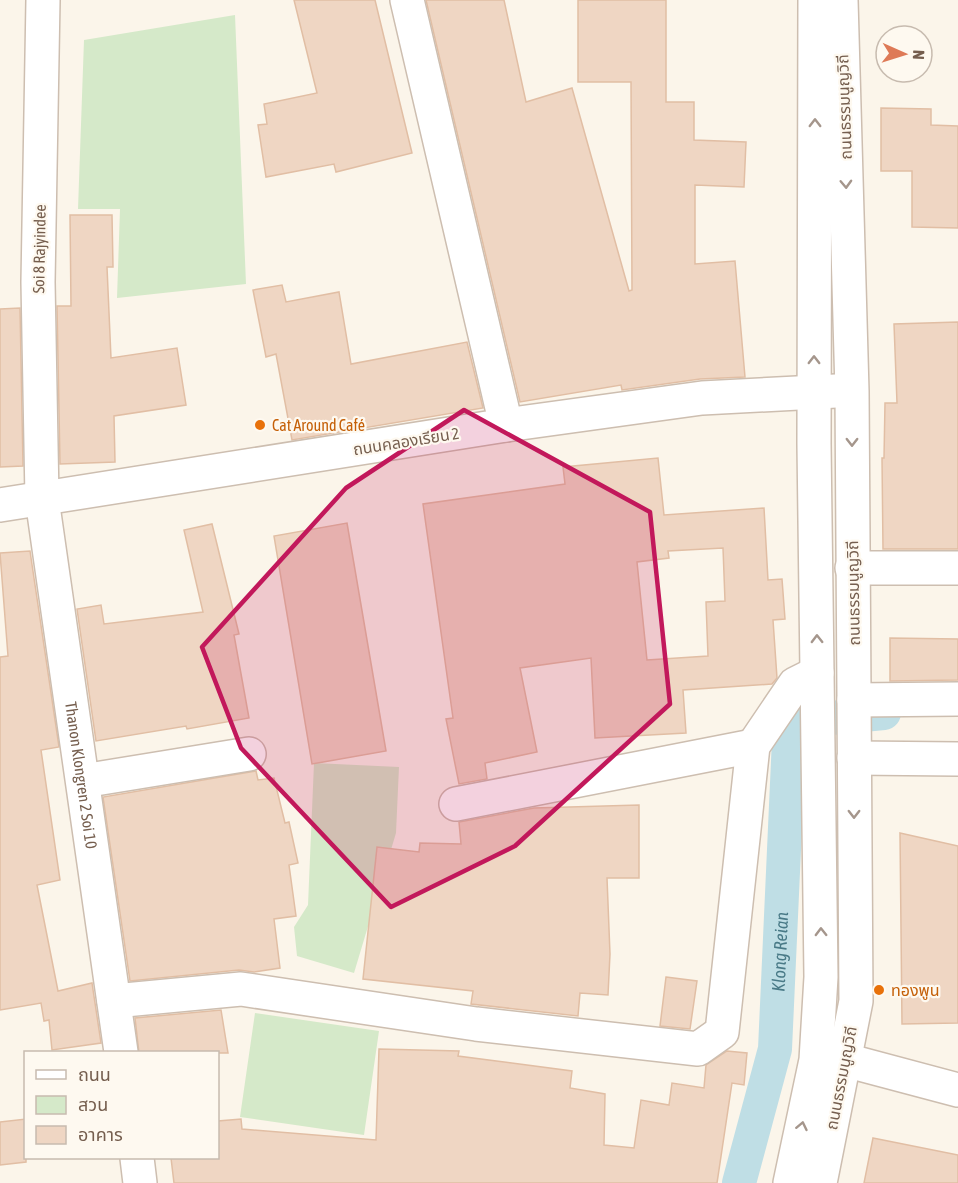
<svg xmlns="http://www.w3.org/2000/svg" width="958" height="1183" font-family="'Asap Condensed','Noto Sans Thai',sans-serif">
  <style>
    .green { fill: #d5e9c9 }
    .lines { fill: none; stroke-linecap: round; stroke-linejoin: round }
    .canal { stroke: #bfdee5; stroke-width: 34 }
    .building { fill: #efd6c3; stroke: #e1bea4; stroke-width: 1.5; fill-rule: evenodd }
    .minor-casing { stroke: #cdbeb0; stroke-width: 36 }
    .minor { stroke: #fff; stroke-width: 33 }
    .oneway { stroke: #a5968c }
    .marked { fill: #c2185b; fill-opacity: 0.2; stroke: #c2185b; stroke-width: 4.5; stroke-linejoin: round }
    .food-dot { fill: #e8710a; stroke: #fef9f0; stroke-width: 2 }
    .labels { text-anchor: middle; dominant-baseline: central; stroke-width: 4.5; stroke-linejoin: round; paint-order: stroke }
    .street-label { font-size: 16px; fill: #755e4e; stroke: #fef9f0 }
    .food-label { font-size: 16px; fill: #c56008; stroke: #fef9f0; text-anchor: start }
    .water-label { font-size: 18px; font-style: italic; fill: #497a87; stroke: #fef9f0 }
  </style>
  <rect width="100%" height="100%" fill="#fbf5ea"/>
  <path class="green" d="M235 15 246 284 117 298 120 209H78L84 40Z
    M314 763 399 767 396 833 354 973 297 956 294 927 308 905Z
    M255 1013 379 1031 364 1135 240 1117Z"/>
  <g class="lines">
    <path class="canal" id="s1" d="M739 1183 775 1049 789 739 799 721 884 713"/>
  </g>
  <path class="building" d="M294 0H375L412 153 336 172 334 164 266 177 258 125 267 124 264 104 317 93Z
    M426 0H504L526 102 572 88 629 291 632 290 631 82H578V0H666V102H694V140L746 142 744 187 695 185V264L735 261 745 377 700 379 622 390 621 385 520 402Z
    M881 108 931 109V125L958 126V228L912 227V171H881Z
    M70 215H112L113 267H107L111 358 177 348 186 405 114 416 115 462 60 464 57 306H71Z
    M282 285 286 302 339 292 351 364 467 342 483 408 292 440 276 354 266 357 253 290Z
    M20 308 23 466 0 467V309Z
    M958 322V549H883L882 458H884L885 403H897L894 324Z
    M658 458 664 515 764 508 768 580 782 579 785 619 773 620 777 678 772 684 683 690 686 733 595 738 591 658 520 668 537 752 485 763 487 779 459 784 446 719 453 718 423 504 565 484 563 467ZM723 548 725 601 706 602 708 656 647 660 637 562 669 558 668 551Z
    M347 523 386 751 312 764 274 536Z
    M212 524 239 634 234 635 249 718 187 729 186 726 96 741 77 609 101 605 104 624 203 612 184 530Z
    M30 551 59 747 41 750 60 880 37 885 58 991 92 983 101 1043 52 1050 49 1020 44 1021 41 1003 0 1010V657L8 656 0 553Z
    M890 638 958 639V680L890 681Z
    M256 771 258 780 274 778 285 823 289 822 298 863 289 865 296 916 274 919 280 968 254 972 239 970 130 981 103 797Z
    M639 805V878H607L610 954 608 995 580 993 578 1016 471 1004 473 991 363 979 377 847 419 852 420 843 461 844 459 822 534 808Z
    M900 833 958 846V1023L902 1024Z
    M666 977 697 981 690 1029 660 1026Z
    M221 1010 228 1053H139L135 1018Z
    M379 1049 459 1051 458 1056 572 1071 570 1088 605 1094 604 1145 634 1148 641 1100 669 1105 672 1083 704 1088 706 1065 727 1051 747 1053 744 1085 732 1083 717 1183H174L171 1158H218V1121L241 1119 242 1129 376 1140Z
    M26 1119V1162L0 1165V1122Z
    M873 1138 958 1155V1183H864Z"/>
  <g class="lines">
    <defs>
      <g id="minor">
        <path id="s2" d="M43 0 38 282 42 499 121 1052"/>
        <path d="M407 0 506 425"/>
        <path d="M0 505 506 425 702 398 836 391"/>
        <path d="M852 568H958"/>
        <path d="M854 700 958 699"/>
        <path d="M854 758 958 759"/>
        <path d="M83 781 249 754"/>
        <path d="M456 804 753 746"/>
        <path d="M114 1001 241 989 476 1024 698 1049 722 1032 753 746 795 684 817 673"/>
        <path d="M823 1060H845L958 1090"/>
        <path d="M137 1158 140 1183"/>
        <path d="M790 1183 816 1060 821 977 814 444 815 0"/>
        <path d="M820 1183 856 1001 852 391 841 0"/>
      </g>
    </defs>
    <use href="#minor" class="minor-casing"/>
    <use href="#minor" class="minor"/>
  </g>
  <defs><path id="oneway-chevron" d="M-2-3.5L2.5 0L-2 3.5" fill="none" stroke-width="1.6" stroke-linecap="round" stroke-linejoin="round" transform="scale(1.5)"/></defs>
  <g class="oneway">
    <use href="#oneway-chevron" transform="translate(815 123) rotate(-90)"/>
    <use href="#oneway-chevron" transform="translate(846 184) rotate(88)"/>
    <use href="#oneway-chevron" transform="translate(814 360) rotate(-90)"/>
    <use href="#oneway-chevron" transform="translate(852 442) rotate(90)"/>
    <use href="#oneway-chevron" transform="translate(817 639) rotate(-91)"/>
    <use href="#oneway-chevron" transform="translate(854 814) rotate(90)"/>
    <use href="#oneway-chevron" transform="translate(821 932) rotate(-91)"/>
    <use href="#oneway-chevron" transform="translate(802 1126) rotate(-78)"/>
  </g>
  <path class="marked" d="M464 410 650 512 670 704 515 846 391 907 241 748 202 647 346 488Z"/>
  <g class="food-dot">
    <circle cx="260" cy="425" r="6"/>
    <circle cx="879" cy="990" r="6"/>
  </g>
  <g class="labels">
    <g class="street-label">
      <text transform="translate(844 107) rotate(-92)">ถนนธรรมนูญวิถี</text>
      <text transform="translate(39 249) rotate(-89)">Soi 8 Rajyindee</text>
      <text transform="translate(406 441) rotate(-9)">ถนนคลองเรียน 2</text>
      <text transform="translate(853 593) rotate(-91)">ถนนธรรมนูญวิถี</text>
      <text stroke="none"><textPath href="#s2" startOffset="778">Thanon Klongren 2 Soi 10</textPath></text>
      <text transform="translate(841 1078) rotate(-79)">ถนนธรรมนูญวิถี</text>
    </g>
    <g class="food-label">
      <text x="272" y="425">Cat Around Café</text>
      <text x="891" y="990">ทองพูน</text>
    </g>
    <g class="water-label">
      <text stroke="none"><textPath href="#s1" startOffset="236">Klong Reian</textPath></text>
    </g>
  </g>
  <rect x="24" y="1051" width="195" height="108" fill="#fef9f0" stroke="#c7bbaf" stroke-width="1.5"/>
  <rect x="36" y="1070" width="30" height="9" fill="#ffffff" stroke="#c7bbaf" stroke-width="1.5"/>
  <text x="78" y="1081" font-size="18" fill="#755e4e">ถนน</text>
  <rect x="36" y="1096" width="30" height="18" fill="#d5e9c9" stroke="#c7bbaf" stroke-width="1.5"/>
  <text x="78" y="1111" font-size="18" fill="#755e4e">สวน</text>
  <rect x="36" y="1126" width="30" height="18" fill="#efd6c3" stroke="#c7bbaf" stroke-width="1.5"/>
  <text x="78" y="1141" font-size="18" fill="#755e4e">อาคาร</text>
  <g transform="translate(904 54) rotate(93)"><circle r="28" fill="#fef9f0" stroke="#c7bbaf" stroke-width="1.5"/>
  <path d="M0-4.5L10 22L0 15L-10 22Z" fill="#de7a57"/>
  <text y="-9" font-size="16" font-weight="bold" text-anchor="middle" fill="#755e4e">N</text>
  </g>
</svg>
